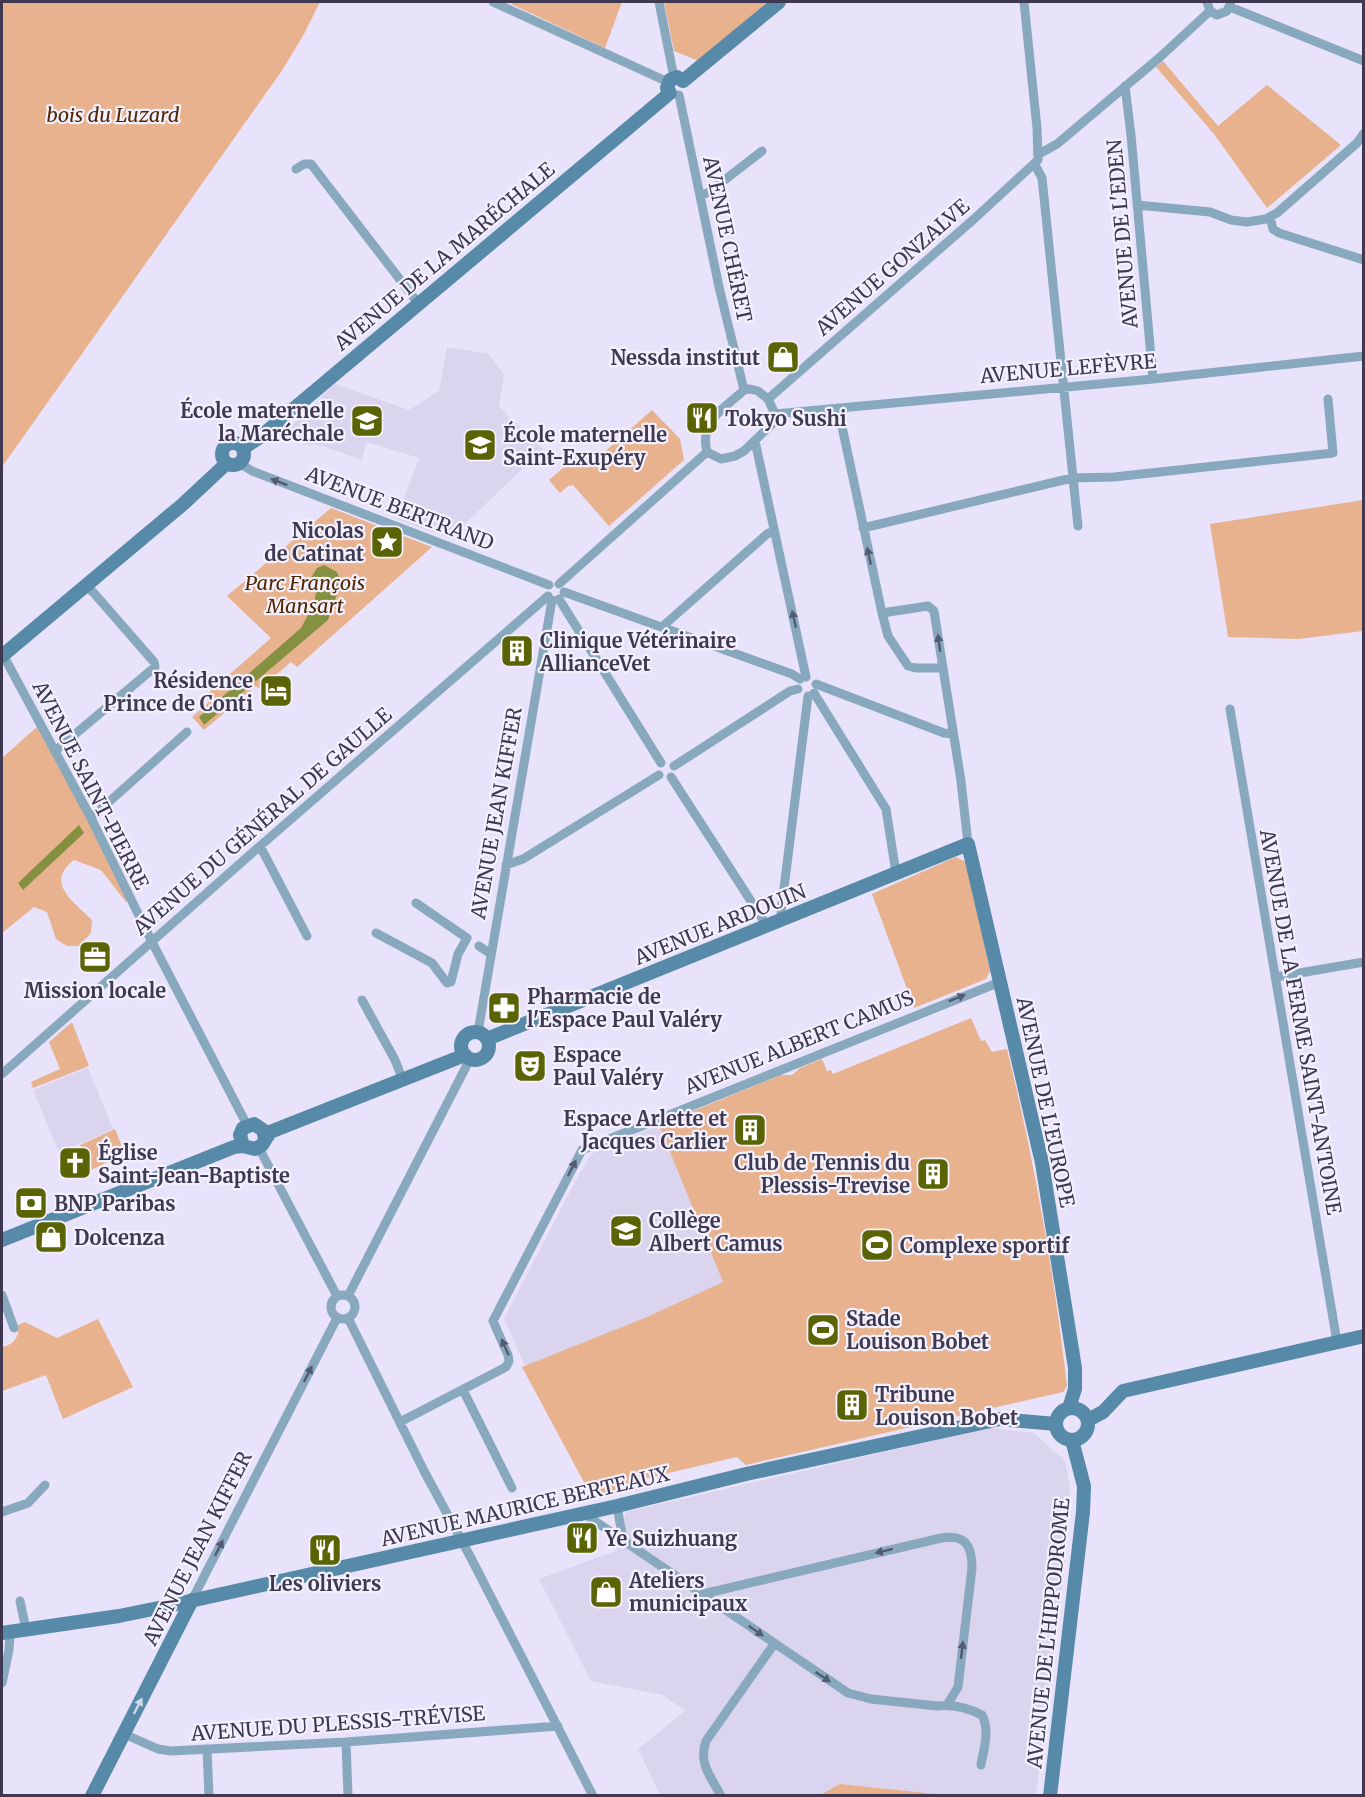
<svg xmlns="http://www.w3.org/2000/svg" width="1365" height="1797" font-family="Merriweather,serif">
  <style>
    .built { fill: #dad4ee }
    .green { fill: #e7b28d }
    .water { fill: #859141 }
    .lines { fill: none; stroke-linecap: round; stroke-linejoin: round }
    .street { stroke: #87a8bd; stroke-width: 9 }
    .secondary { stroke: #5789a8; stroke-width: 14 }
    .oneway { fill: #545a71 }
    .oneway2 { fill: #cdd7e8 }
    .labels { text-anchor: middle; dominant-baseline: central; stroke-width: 4.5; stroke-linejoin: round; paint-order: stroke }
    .park-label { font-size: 20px; font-style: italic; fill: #522700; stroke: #f4f1fe }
    .street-label { font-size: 20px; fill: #3e3850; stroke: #f4f1fe }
    .poi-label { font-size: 20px; font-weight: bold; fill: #3e3850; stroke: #f4f1fe; text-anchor: start }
  </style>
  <rect width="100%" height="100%" fill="#e8e2fa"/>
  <path class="built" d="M447 347 489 354 504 375 499 407 543 449 450 538 396 519 419 458 367 442 362 460 320 445H306L290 427 335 384 409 410 439 391Z
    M88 1068 113 1129 59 1153 33 1090Z
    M659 1125 723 1282 647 1317 525 1366 504 1319 576 1180 591 1154Z
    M989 1428 1034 1433 1065 1461 1070 1488 1065 1563 1036 1795H940L840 1784 820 1795H660L638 1749 685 1711 663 1695 591 1681 539 1579 616 1551 626 1512Z"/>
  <path class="green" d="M2 2H320L304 34 283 69 2 467Z
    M512 2H622L605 48 511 4Z
    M664 2H768L699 61 674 51Z
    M1163 61 1218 126 1267 85 1341 145 1267 208 1214 134 1156 67Z
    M652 410 680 439 684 460 609 526 573 485 568 486 560 493 549 480 583 451 593 462Z
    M1363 500V631L1298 639 1228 637 1210 524Z
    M331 508 432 547 297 667 291 662 260 689 256 686 204 730 192 717 209 702 205 696 271 638 227 596Z
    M38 726 130 899 126 902 101 870 74 860C44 883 74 902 92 920L91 933 79 946H67L56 939 47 912 34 907 2 933V758Z
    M956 857 966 862 990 971 986 979 914 1008 872 894Z
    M971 1018 981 1041 985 1040 992 1052 1007 1049C1034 1159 1054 1273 1067 1386L1063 1392 746 1465 737 1457 647 1478 643 1489 593 1499 522 1367 647 1317 723 1282 659 1125 781 1075H792L800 1068 822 1059 827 1071 831 1070 833 1074Z
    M72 1022 89 1066 33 1088 31 1082 60 1069 49 1042Z
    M115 1129 125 1154 91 1170 80 1145Z
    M98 1319 133 1387 63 1419 46 1375 2 1391V1347C13 1345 20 1337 18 1325L25 1322 57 1338Z
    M840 1784 936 1794 820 1795Z"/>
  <path class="water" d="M324 565 337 572 341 583 328 620 204 725 199 717 301 628 314 604 315 597 316 593 309 581 317 568Z
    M79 825 84 833 23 890 18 883Z"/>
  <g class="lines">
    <path class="street" d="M493 2 668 82
      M659 2 674 78
      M1207 2 1210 11 1217 15 1227 11 1231 2
      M1230 7 1364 61
      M1125 86 1131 135 1153 379
      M679 95 719 287 744 390
      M1039 154 1057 144 1159 58 1210 11
      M1035 165 1042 178 1078 526
      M296 169 304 164H311L418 303
      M700 196 709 192 762 151
      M1137 205 1210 212 1231 220 1247 222 1266 219 1277 213 1357 143 1364 133
      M1270 217 1273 229 1279 233 1364 260
      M750 389 758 391 768 399 775 414 774 422 744 451 735 456 721 459 707 452C699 420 723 410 744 390Z
      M768 399 974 219 1038 160 1037 128 1024 2
      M838 408 882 613 888 636 908 666 916 668H943L934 611 928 606 882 613
      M775 414 1153 379 1364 356
      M755 441 806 677
      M239 463 252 471 549 585
      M863 528 1072 478 1114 477 1333 453 1328 399
      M559 584 707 452
      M564 592 792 674 800 679
      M559 599 661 763
      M663 626 767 534 774 531
      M2 653 91 818 152 942 247 1125
      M943 668 961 781 968 844
      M816 684 944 733 953 734
      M814 693 886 809 896 873
      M1230 709 1337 1342
      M55 751 155 667 154 662 93 592 86 587
      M674 766 790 691 798 689
      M671 777 767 926
      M91 818 187 732
      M260 846 307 936
      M506 865 523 859 659 775
      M784 919 781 912 808 696
      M376 933 432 963 447 983 451 982 458 954 467 938 416 903
      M479 946 491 954
      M1276 977 1364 962
      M362 1000 395 1060 400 1073
      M478 1032 552 600
      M2 1074 260 846 548 596
      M259 1148 337 1296
      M331 1307a12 12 0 1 1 24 0a12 12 0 1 1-24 0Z
      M2 1295 14 1328
      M348 1296 470 1059
      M348 1318 424 1471 471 1558 593 1796
      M463 1390 512 1488
      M400 1422 506 1367 509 1361 508 1355 493 1321 582 1150 1000 982
      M617 1506 623 1540
      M2 1512 28 1503 45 1485
      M583 1513 848 1693 871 1699 937 1706C953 1704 968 1708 982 1715 990 1731 984 1748 981 1765
      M703 1594 941 1538C966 1534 972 1546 972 1568L958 1687 947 1705
      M192 1600 337 1318
      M20 1601 26 1629
      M2 1683 9 1650 10 1632
      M124 1734 158 1749 171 1751 346 1742 558 1726
      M346 1742 348 1796
      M207 1749 209 1796
      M721 1796C711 1777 698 1763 706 1741L774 1644"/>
    <path class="secondary" d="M683 81 779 2
      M670 93 667 88 670 80 677 77 683 81
      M222 454a11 11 0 1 1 22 0a11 11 0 1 1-22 0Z
      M243 448 260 437 670 93
      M2 656 182 505 227 463
      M461 1046a14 14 0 1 1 28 0a14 14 0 1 1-28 0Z
      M487 1039 968 844 1042 1163 1075 1368V1389L1069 1408
      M265 1138 263 1130 254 1124 243 1128 240 1135 243 1146 255 1149 262 1145 270 1132 465 1055
      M2 1240 234 1147 243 1146
      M1056 1424a16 16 0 1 1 32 0a16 16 0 1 1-32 0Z
      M1088 1420 1103 1412 1123 1391 1364 1336
      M2 1633 119 1616 168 1606 617 1506 746 1474 1000 1419 1056 1424
      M92 1796 192 1600
      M1050 1796 1083 1512 1084 1486 1072 1440"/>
  </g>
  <defs><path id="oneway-solid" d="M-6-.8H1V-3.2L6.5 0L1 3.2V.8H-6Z" transform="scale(1.5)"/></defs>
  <g class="oneway">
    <use href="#oneway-solid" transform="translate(279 482) rotate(-159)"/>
    <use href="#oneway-solid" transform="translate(869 556) rotate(-102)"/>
    <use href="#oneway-solid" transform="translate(794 619) rotate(-103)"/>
    <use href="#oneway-solid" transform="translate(939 643) rotate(-98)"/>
    <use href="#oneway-solid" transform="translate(957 998) rotate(-22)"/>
    <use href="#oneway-solid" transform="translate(572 1168) rotate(-63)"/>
    <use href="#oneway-solid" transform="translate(505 1347) rotate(-114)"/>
    <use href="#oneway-solid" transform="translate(308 1374) rotate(-63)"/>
    <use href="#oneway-solid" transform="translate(219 1548) rotate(-63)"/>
    <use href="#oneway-solid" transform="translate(884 1551) rotate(167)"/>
    <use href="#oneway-solid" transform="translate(756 1631) rotate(35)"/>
    <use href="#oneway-solid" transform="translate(962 1650) rotate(-83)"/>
    <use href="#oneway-solid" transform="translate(823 1677) rotate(34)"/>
  </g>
  <use class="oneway2" href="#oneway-solid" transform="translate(138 1706) rotate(-63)"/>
  <defs>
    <symbol id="shop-square" viewBox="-11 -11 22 22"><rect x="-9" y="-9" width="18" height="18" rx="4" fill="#5a6404" stroke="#f4f1fe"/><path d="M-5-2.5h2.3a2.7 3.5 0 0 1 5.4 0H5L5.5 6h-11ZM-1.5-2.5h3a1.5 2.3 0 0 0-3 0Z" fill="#fff"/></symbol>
    <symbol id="restaurant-square" viewBox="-11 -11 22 22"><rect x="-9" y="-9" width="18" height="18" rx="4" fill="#5a6404" stroke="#f4f1fe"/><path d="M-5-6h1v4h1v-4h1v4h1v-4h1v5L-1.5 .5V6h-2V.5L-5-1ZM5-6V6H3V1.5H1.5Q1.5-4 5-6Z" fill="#fff"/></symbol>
    <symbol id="school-square" viewBox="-11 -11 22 22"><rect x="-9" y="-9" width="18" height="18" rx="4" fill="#5a6404" stroke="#f4f1fe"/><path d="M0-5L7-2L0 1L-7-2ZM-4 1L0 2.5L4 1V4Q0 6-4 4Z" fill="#fff"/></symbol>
    <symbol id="sight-square" viewBox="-11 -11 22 22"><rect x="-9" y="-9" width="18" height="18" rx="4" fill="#5a6404" stroke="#f4f1fe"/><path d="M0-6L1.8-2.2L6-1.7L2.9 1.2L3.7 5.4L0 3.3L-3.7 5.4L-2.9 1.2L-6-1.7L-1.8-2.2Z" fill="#fff"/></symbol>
    <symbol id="building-square" viewBox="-11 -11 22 22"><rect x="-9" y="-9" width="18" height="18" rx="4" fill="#5a6404" stroke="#f4f1fe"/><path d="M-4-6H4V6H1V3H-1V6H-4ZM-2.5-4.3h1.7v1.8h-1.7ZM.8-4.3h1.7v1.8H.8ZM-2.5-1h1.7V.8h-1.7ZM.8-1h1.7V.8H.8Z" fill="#fff"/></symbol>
    <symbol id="hotel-square" viewBox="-11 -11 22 22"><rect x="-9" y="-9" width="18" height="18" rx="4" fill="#5a6404" stroke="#f4f1fe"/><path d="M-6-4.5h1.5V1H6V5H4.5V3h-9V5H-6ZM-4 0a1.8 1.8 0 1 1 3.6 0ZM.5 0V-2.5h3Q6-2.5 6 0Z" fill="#fff"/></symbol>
    <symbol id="office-square" viewBox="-11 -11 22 22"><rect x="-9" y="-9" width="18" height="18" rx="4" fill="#5a6404" stroke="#f4f1fe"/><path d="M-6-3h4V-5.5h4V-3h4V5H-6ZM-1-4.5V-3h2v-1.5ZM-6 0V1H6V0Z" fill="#fff"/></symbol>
    <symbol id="pharmacy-square" viewBox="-11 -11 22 22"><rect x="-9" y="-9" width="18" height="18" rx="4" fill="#5a6404" stroke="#f4f1fe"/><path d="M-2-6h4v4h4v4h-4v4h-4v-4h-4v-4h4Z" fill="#fff"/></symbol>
    <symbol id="theatre-square" viewBox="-11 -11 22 22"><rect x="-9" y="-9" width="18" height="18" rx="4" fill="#5a6404" stroke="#f4f1fe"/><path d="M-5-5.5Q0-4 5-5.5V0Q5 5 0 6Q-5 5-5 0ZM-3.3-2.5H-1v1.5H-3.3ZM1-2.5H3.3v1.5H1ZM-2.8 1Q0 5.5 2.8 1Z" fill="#fff"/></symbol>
    <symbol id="church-square" viewBox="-11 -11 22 22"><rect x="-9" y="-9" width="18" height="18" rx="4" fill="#5a6404" stroke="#f4f1fe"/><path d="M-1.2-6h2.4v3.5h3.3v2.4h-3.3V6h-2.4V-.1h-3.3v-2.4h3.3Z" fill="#fff"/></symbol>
    <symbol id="bank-square" viewBox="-11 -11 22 22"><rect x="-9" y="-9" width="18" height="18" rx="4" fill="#5a6404" stroke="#f4f1fe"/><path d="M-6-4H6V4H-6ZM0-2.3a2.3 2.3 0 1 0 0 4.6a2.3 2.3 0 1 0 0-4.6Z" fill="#fff"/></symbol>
    <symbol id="stadium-square" viewBox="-11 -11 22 22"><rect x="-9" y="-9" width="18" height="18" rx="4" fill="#5a6404" stroke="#f4f1fe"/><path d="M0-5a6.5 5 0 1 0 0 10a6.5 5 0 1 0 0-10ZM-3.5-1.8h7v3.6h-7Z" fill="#fff"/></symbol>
  </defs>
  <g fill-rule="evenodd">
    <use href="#shop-square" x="764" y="338" width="38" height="38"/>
    <use href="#restaurant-square" x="683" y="399" width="38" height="38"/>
    <use href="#school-square" x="348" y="402" width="38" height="38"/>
    <use href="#school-square" x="461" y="426" width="38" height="38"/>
    <use href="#sight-square" x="368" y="523" width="38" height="38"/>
    <use href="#building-square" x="498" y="632" width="38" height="38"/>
    <use href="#hotel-square" x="257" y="672" width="38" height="38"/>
    <use href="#office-square" x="76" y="938" width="38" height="38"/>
    <use href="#pharmacy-square" x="485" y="989" width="38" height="38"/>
    <use href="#theatre-square" x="511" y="1047" width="38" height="38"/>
    <use href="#building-square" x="731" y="1111" width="38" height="38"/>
    <use href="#church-square" x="56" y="1144" width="38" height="38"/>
    <use href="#building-square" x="914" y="1155" width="38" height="38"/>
    <use href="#bank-square" x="12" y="1184" width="38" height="38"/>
    <use href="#school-square" x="607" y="1212" width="38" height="38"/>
    <use href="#shop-square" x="32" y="1218" width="38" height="38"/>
    <use href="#stadium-square" x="858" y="1226" width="38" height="38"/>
    <use href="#stadium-square" x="804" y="1311" width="38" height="38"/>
    <use href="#building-square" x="833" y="1386" width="38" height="38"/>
    <use href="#restaurant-square" x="563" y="1519" width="38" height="38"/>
    <use href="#restaurant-square" x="306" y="1531" width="38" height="38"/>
    <use href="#shop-square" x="587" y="1573" width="38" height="38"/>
  </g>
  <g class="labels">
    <g class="park-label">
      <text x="113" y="114">bois du Luzard</text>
      <text x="305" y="582">Parc François<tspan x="305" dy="23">Mansart</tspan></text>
    </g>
    <g class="street-label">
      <text transform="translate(1122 234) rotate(-95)">AVENUE DE L'EDEN</text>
      <text transform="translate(728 239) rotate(78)">AVENUE CHÉRET</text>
      <text transform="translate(444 256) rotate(-40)">AVENUE DE LA MARÉCHALE</text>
      <text transform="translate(892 267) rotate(-41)">AVENUE GONZALVE</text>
      <text transform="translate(1068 368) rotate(-5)">AVENUE LEFÈVRE</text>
      <text transform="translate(400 508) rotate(21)">AVENUE BERTRAND</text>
      <text transform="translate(91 785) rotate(63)">AVENUE SAINT-PIERRE</text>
      <text transform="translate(496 813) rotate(-80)">AVENUE JEAN KIFFER</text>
      <text transform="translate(262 821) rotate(-41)">AVENUE DU GÉNÉRAL DE GAULLE</text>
      <text transform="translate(720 924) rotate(-22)">AVENUE ARDOUIN</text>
      <text transform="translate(1301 1022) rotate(80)">AVENUE DE LA FERME SAINT-ANTOINE</text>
      <text transform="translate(799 1042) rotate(-22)">AVENUE ALBERT CAMUS</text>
      <text transform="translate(1046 1102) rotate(78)">AVENUE DE L'EUROPE</text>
      <text transform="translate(525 1506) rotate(-13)">AVENUE MAURICE BERTEAUX</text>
      <text transform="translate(197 1548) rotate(-63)">AVENUE JEAN KIFFER</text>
      <text transform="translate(1048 1633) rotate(-84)">AVENUE DE L'HIPPODROME</text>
      <text transform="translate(338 1723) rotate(-4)">AVENUE DU PLESSIS-TRÉVISE</text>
    </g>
    <g class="poi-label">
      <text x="760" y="357" text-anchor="end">Nessda institut</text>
      <text x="344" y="410" text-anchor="end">École maternelle<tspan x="344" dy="23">la Maréchale</tspan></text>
      <text x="725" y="418">Tokyo Sushi</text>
      <text x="503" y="434">École maternelle<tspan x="503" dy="23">Saint-Exupéry</tspan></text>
      <text x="364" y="530" text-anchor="end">Nicolas<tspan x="364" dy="23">de Catinat</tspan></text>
      <text x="540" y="640">Clinique Vétérinaire<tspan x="540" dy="23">AllianceVet</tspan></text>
      <text x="253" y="680" text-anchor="end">Résidence<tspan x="253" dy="23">Prince de Conti</tspan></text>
      <text x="95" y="990" text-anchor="middle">Mission locale</text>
      <text x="527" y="996">Pharmacie de<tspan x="527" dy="23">l'Espace Paul Valéry</tspan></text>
      <text x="553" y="1054">Espace<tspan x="553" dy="23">Paul Valéry</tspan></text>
      <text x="727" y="1118" text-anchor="end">Espace Arlette et<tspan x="727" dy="23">Jacques Carlier</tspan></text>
      <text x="98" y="1152">Église<tspan x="98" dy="23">Saint-Jean-Baptiste</tspan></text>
      <text x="910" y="1162" text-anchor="end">Club de Tennis du<tspan x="910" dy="23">Plessis-Trevise</tspan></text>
      <text x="54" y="1203">BNP Paribas</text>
      <text x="649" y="1220">Collège<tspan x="649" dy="23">Albert Camus</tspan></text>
      <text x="74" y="1237">Dolcenza</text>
      <text x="900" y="1245">Complexe sportif</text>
      <text x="846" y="1318">Stade<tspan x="846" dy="23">Louison Bobet</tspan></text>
      <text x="875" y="1394">Tribune<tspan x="875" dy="23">Louison Bobet</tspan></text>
      <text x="605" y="1538">Ye Suizhuang</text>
      <text x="629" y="1580">Ateliers<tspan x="629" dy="23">municipaux</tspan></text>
      <text x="325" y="1583" text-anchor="middle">Les oliviers</text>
    </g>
  </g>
  <rect width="1365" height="1797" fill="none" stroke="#3e3850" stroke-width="6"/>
</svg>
